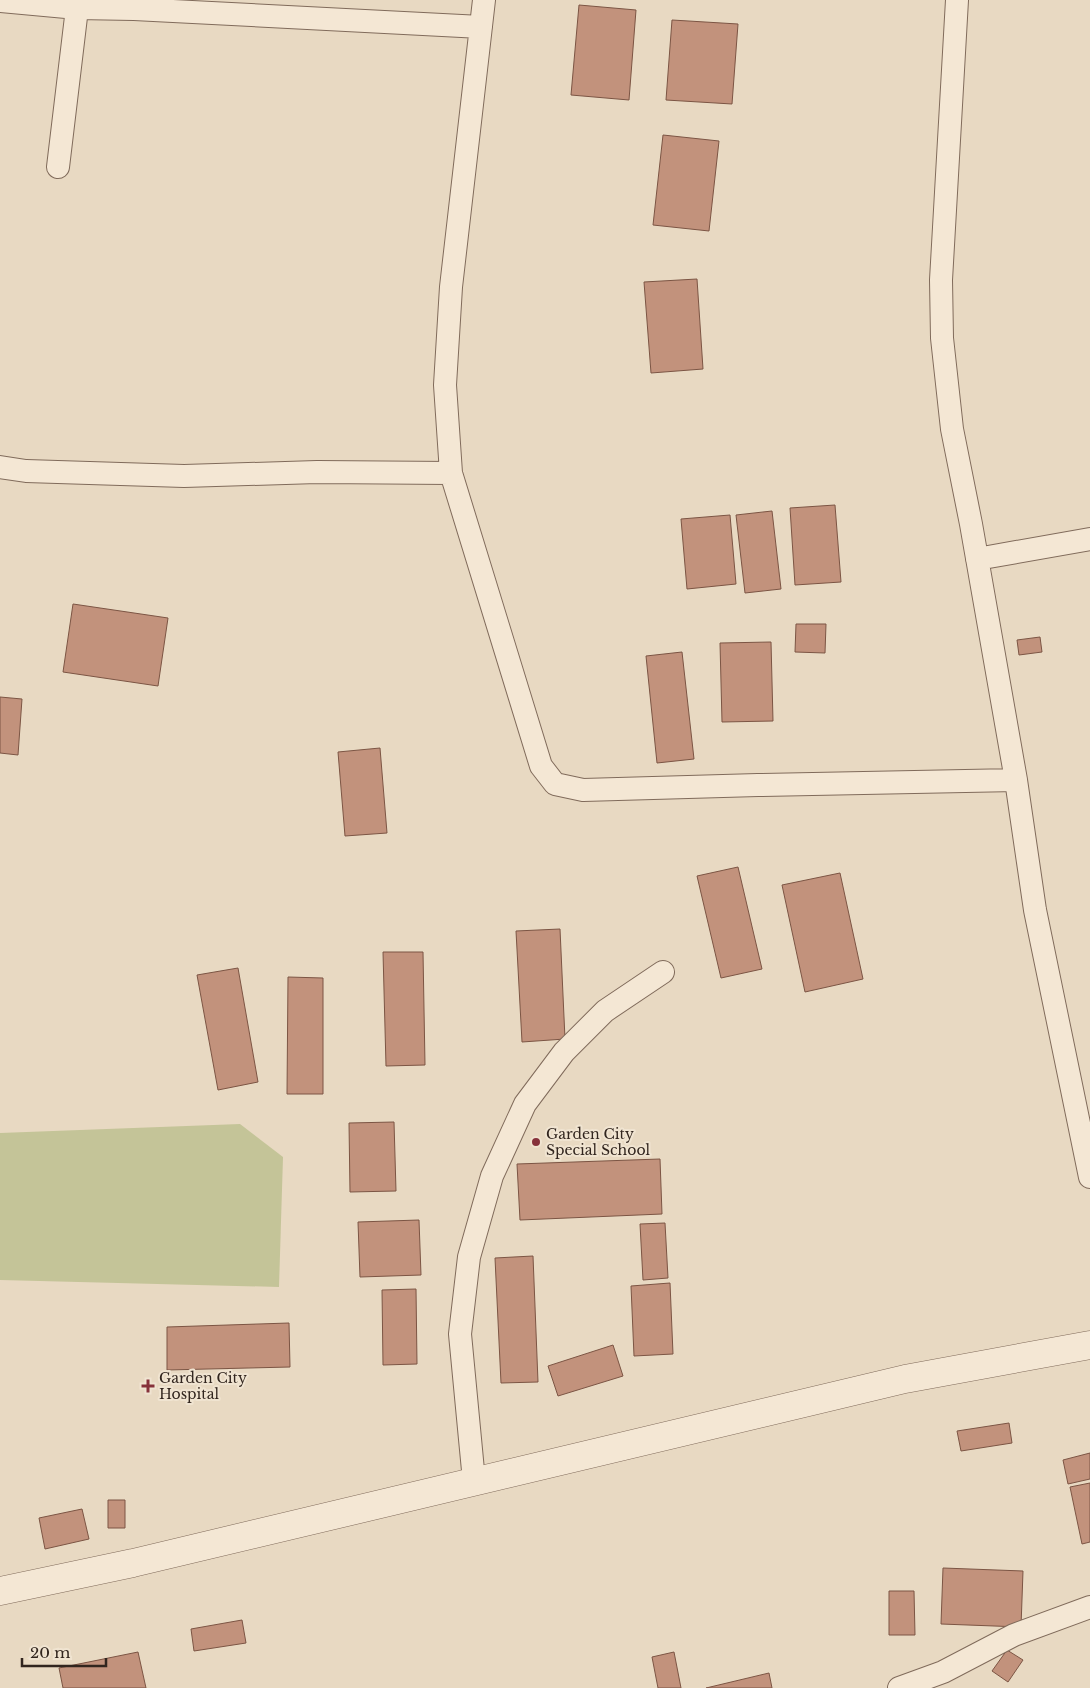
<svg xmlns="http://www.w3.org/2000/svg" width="1090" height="1688" font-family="'Libre Baskerville',serif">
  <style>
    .green { fill: #c4c498 }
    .building { fill: #c2927c; stroke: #7c5544 }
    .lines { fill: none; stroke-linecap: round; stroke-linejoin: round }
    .minor-casing { stroke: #806b5b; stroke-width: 24 }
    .tertiary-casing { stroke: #806b5b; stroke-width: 29 }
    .minor { stroke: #f4e7d4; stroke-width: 22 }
    .tertiary { stroke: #f4e7d4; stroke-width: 28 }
    .poi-dot { fill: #87323b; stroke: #f0e4d1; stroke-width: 2 }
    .labels { text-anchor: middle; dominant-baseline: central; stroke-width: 4; stroke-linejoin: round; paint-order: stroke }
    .poi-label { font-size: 14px; fill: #31251e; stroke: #f0e4d1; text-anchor: start }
  </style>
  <rect width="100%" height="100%" fill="#e8d9c2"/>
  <path class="green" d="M240 1124 283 1157 279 1287 0 1280V1133Z"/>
  <path class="building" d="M579 5 636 10 629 100 571 95Z
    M672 20 738 24 732 104 666 100Z
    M663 135 719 141 709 231 653 225Z
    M697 279 703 369 651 373 644 282Z
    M835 505 841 582 795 585 790 508Z
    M772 511 781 589 745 593 736 515Z
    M730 515 736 584 687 589 681 519Z
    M73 604 168 618 158 686 63 672Z
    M796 624H826L825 653 795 652Z
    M1040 637 1042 652 1019 655 1017 640Z
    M771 642 773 721 722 722 720 643Z
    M682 652 694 759 657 763 646 656Z
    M0 697 22 699 18 755 0 753Z
    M380 748 387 833 345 836 338 752Z
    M738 867 762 969 721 978 697 876Z
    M840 873 863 979 805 992 782 885Z
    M560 929 565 1039 522 1042 516 931Z
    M383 952H423L425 1065 386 1066Z
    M238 968 258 1082 218 1090 197 975Z
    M288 977 323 978V1094H287Z
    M394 1122 396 1191 350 1192 349 1123Z
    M660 1159 662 1214 520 1220 517 1164Z
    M419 1220 421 1275 360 1277 358 1222Z
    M665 1223 668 1278 643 1280 640 1224Z
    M533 1256 538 1382 501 1383 495 1258Z
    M670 1283 673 1354 634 1356 631 1286Z
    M416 1289 417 1364 383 1365 382 1290Z
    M289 1323 290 1367 167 1370V1327Z
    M613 1345 623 1376 558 1396 548 1366Z
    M1009 1423 1012 1443 961 1451 957 1431Z
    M1090 1453V1479L1068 1484 1063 1460Z
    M1090 1483V1542L1082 1544 1070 1487Z
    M108 1500H125V1528H108Z
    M82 1509 89 1539 45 1549 39 1518Z
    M943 1568 1023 1571 1021 1627 941 1624Z
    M889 1591H914L915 1635H889Z
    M242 1620 246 1643 194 1651 191 1629Z
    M1007 1650 1023 1660 1008 1682 992 1671Z
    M138 1652 146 1688H63L59 1668Z
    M674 1652 681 1688H658L652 1657Z
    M769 1673 772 1688H706Z"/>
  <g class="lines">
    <defs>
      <path id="minor" d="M484 0 451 287 445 385 451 473 541 766 555 784 583 790 758 785 1016 780
        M957 0 941 280 942 338 952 429 971 524 1016 780 1035 910 1090 1177
        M0 1 77 8 134 9 481 27
        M58 167 78 0
        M0 467 26 471 184 476 317 472 451 473
        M977 559 1090 539
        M474 1481 460 1334 469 1257 492 1176 525 1104 564 1052 605 1011 663 972
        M899 1688 943 1672 1014 1635 1090 1607"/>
      <path id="tertiary" d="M0 1591 133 1563 905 1379 1090 1345"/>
    </defs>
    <use href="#minor" class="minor-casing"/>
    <use href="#tertiary" class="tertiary-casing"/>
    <use href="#minor" class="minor"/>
    <use href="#tertiary" class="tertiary"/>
  </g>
  <g class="poi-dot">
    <circle cx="536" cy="1142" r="5"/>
    <path d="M145.5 1378.5h5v5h5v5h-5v5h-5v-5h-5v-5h5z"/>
  </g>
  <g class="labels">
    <g class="poi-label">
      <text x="546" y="1134">Garden City<tspan x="546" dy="16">Special School</tspan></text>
      <text x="159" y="1378">Garden City<tspan x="159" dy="16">Hospital</tspan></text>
    </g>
  </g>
  <path d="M22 1658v8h84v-8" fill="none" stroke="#31251e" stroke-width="2.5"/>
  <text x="30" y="1658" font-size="15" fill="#31251e" stroke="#f0e4d1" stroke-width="4" paint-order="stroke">20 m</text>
</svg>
